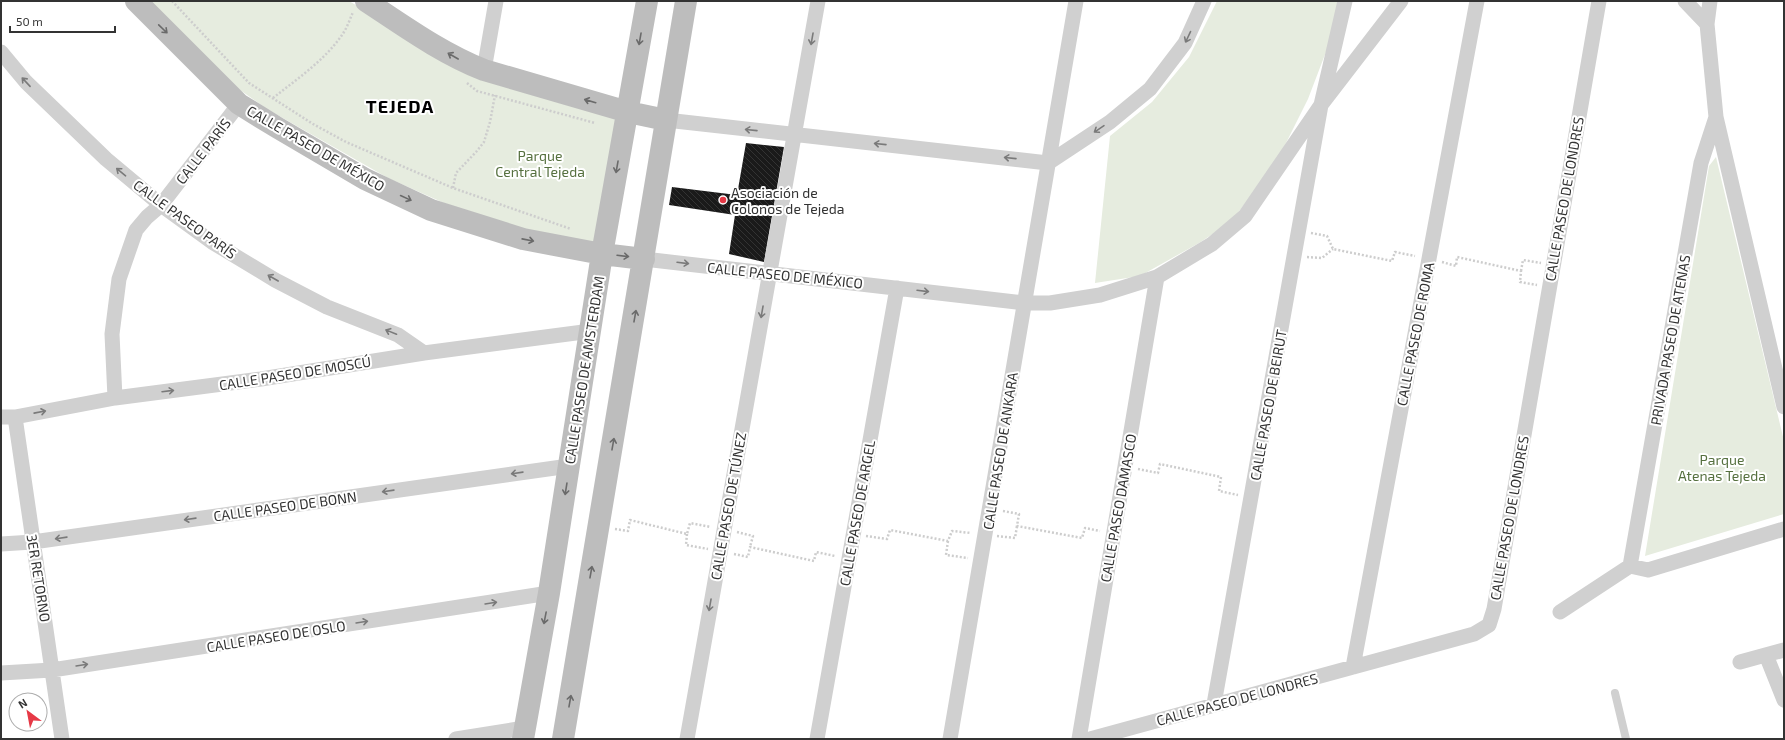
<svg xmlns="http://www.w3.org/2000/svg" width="1785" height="740" font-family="'Exo 2',sans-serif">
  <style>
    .green { fill: #e6ecdf }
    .building { fill: url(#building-back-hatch) }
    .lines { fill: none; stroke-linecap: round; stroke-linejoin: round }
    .path { stroke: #cdcdcd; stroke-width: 2.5; stroke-dasharray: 2 2; stroke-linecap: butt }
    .service { stroke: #d0d0d0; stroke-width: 8 }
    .minor { stroke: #d0d0d0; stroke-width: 15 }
    .secondary { stroke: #bdbdbd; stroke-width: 22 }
    .oneway { stroke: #6a6a6a }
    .oneway2 { stroke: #7a7a7a }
    .poi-dot { fill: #e63946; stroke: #fff; stroke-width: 1.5 }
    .labels { text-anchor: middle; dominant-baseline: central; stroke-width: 4; stroke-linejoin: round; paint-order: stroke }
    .street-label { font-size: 14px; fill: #333; stroke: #fff }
    .park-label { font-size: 14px; fill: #56703f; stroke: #fff }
    .poi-label { font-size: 14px; fill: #333; stroke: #fff; text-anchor: start }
    .district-label { font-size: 18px; font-weight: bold; letter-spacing: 1px; fill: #000; stroke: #fff }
  </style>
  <defs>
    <pattern id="building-back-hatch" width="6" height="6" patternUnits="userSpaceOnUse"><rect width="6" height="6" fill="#1a1a1a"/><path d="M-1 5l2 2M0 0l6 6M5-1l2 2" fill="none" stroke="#333"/></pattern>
  </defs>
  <rect width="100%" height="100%" fill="#fff"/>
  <path class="green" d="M142 1H349L476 76 619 113 596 247 556 239 444 203 388 178 267 109 216 73Z
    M1217 1H1340L1329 44 1308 99 1277 161 1231 222 1199 243 1140 276 1095 283 1110 136 1152 102 1189 57Z
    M1716 157 1784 441V514L1645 556 1709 166Z"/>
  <path class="building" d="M746 143 784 147 764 262 729 254 735 215 669 205 672 187 737 195Z"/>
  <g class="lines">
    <path class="path" d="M172 1 249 83 313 124 346 142 453 188 571 229
      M467 83 477 91 595 123
      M273 98C297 79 325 60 342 35 347 28 350 19 353 12
      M453 188 456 173 476 152 484 142 490 122 495 95
      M1311 233 1327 236 1333 249 1392 261 1395 252 1415 256
      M1307 257 1322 258 1333 249
      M1442 262 1456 266 1457 257 1521 271 1520 282 1537 285
      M1521 271 1523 260 1541 263
      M1138 469 1158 473 1160 464 1221 477 1219 491 1238 495
      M1003 511 1019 514 1017 526 1082 538 1085 528 1100 531
      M615 529 628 531 630 520 687 534 690 523 711 527
      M737 532 753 536 750 547
      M687 534 686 545 708 549
      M866 536 887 539 890 530 948 541 952 531 971 533
      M997 536 1015 538 1017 526
      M948 541 946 555 968 558
      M734 554 748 557 750 547 814 561 816 552 835 556"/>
    <path class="service" d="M1615 693 1626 739"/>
    <path class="minor" d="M1685 1 1707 24
      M1710 1 1707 24 1716 117 1784 407
      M1 52 26 82 106 159 161 205 212 242 275 280 327 307 398 335 424 353
      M484 70 496 1
      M666 120 1048 163 1110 122 1150 89 1185 43 1204 1
      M644 259 1025 303H1050L1100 295 1157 277 1212 244 1245 216 1321 105 1345 1
      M115 398 112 334 119 279 136 230 147 217 161 205 239 104
      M1 417H15L115 398 261 379 424 353 591 331
      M15 417 62 739
      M1 544 33 542 569 466
      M1630 566 1701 163 1716 117
      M1560 612 1630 566 1648 570 1784 529
      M1766 655 1784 700
      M1740 662 1784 650
      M1353 667 1477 1
      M1 673 52 670 549 593
      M1214 704 1321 105 1401 1
      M456 739 524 728
      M687 739 818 1
      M817 739 897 288
      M950 739 1076 1
      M1079 739 1157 277
      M1090 739 1474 634 1489 625 1494 609 1599 1"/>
    <path class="secondary" d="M136 1 239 104 278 128 365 179 431 210 523 239 602 254 644 259
      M366 1C404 26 441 53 484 70L628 112 666 120
      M523 739 549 593 602 254 647 1
      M563 739 686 1"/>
  </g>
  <defs><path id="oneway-shaft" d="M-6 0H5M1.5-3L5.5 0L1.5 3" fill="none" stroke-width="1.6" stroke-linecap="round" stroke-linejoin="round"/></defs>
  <g class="oneway">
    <use href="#oneway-shaft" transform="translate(163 29) rotate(44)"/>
    <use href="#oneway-shaft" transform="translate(640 39) rotate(100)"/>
    <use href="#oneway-shaft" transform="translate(453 56) rotate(-150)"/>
    <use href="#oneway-shaft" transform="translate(590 101) rotate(-164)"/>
    <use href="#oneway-shaft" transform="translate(617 167) rotate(100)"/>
    <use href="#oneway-shaft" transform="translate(406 198) rotate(25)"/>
    <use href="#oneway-shaft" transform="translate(528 240) rotate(11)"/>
    <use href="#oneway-shaft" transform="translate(623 256) rotate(7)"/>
    <use href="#oneway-shaft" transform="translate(635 316) rotate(-80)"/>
    <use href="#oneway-shaft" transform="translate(613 444) rotate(-80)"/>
    <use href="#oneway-shaft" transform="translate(566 489) rotate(99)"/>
    <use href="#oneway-shaft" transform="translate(591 572) rotate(-80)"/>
    <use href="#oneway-shaft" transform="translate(545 618) rotate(101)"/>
    <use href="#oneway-shaft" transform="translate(570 701) rotate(-80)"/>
  </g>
  <g class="oneway2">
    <use href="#oneway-shaft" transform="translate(1188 37) rotate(115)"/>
    <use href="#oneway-shaft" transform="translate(812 39) rotate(100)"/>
    <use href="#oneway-shaft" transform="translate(26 82) rotate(-133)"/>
    <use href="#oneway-shaft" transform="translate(1099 129) rotate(146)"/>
    <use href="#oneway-shaft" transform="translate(751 130) rotate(-174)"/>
    <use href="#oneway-shaft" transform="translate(880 144) rotate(-174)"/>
    <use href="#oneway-shaft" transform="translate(1010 158) rotate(-174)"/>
    <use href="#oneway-shaft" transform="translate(121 172) rotate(-140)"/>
    <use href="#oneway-shaft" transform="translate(683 263) rotate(7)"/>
    <use href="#oneway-shaft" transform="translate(273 278) rotate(-150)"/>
    <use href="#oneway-shaft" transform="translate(923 291) rotate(7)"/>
    <use href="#oneway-shaft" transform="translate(762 312) rotate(100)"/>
    <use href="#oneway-shaft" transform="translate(391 332) rotate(-158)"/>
    <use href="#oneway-shaft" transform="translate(168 391) rotate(-7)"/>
    <use href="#oneway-shaft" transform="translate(40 412) rotate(-11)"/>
    <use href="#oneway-shaft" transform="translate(517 473) rotate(172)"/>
    <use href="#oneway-shaft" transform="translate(388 491) rotate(172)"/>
    <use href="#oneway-shaft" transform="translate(190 519) rotate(172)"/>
    <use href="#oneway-shaft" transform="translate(61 538) rotate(172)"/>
    <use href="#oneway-shaft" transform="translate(491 603) rotate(-9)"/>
    <use href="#oneway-shaft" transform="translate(710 605) rotate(100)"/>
    <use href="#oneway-shaft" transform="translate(362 622) rotate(-9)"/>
    <use href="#oneway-shaft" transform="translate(82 665) rotate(-9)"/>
  </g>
  <circle class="poi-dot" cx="723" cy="200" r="4"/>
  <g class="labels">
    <g class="street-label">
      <text transform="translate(316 148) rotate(30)">CALLE PASEO DE MÉXICO</text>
      <text transform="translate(203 151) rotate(-52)">CALLE PARÍS</text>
      <text transform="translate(1564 199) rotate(-80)">CALLE PASEO DE LONDRES</text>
      <text transform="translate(185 219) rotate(36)">CALLE PASEO PARÍS</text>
      <text transform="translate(785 275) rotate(6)">CALLE PASEO DE MÉXICO</text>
      <text transform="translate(1415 334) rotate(-79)">CALLE PASEO DE ROMA</text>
      <text transform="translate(1670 340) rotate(-80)">PRIVADA PASEO DE ATENAS</text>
      <text transform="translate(584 370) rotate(-81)">CALLE PASEO DE AMSTERDAM</text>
      <text transform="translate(295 373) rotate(-9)">CALLE PASEO DE MOSCÚ</text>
      <text transform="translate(1268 405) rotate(-80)">CALLE PASEO DE BEIRUT</text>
      <text transform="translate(1000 451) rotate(-81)">CALLE PASEO DE ANKARA</text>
      <text transform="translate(285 506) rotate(-8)">CALLE PASEO DE BONN</text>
      <text transform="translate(728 506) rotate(-80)">CALLE PASEO DE TÚNEZ</text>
      <text transform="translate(1118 508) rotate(-80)">CALLE PASEO DAMASCO</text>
      <text transform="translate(857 513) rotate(-80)">CALLE PASEO DE ARGEL</text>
      <text transform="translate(1509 518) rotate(-80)">CALLE PASEO DE LONDRES</text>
      <text transform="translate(39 578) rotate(81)">3ER RETORNO</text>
      <text transform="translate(276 636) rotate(-9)">CALLE PASEO DE OSLO</text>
      <text transform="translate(1237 699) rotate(-15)">CALLE PASEO DE LONDRES</text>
    </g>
    <g class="park-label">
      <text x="540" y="155">Parque<tspan x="540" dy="16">Central Tejeda</tspan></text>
      <text x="1722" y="459">Parque<tspan x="1722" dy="16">Atenas Tejeda</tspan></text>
    </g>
    <g class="poi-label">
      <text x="731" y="192">Asociación de<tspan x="731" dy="16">Colonos de Tejeda</tspan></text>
    </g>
    <g class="district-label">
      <text x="400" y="106">TEJEDA</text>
    </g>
  </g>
  <rect width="1785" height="740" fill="none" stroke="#333333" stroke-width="4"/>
  <g transform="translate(28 712) rotate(328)"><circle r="19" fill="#ffffff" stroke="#adadad"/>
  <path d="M0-3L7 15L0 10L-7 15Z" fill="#e63946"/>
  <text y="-6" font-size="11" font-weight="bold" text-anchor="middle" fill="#333333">N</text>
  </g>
  <path d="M10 26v6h105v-6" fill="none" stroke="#333333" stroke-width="2"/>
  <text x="16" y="26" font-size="12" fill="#333333" stroke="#ffffff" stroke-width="3" paint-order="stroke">50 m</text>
</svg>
